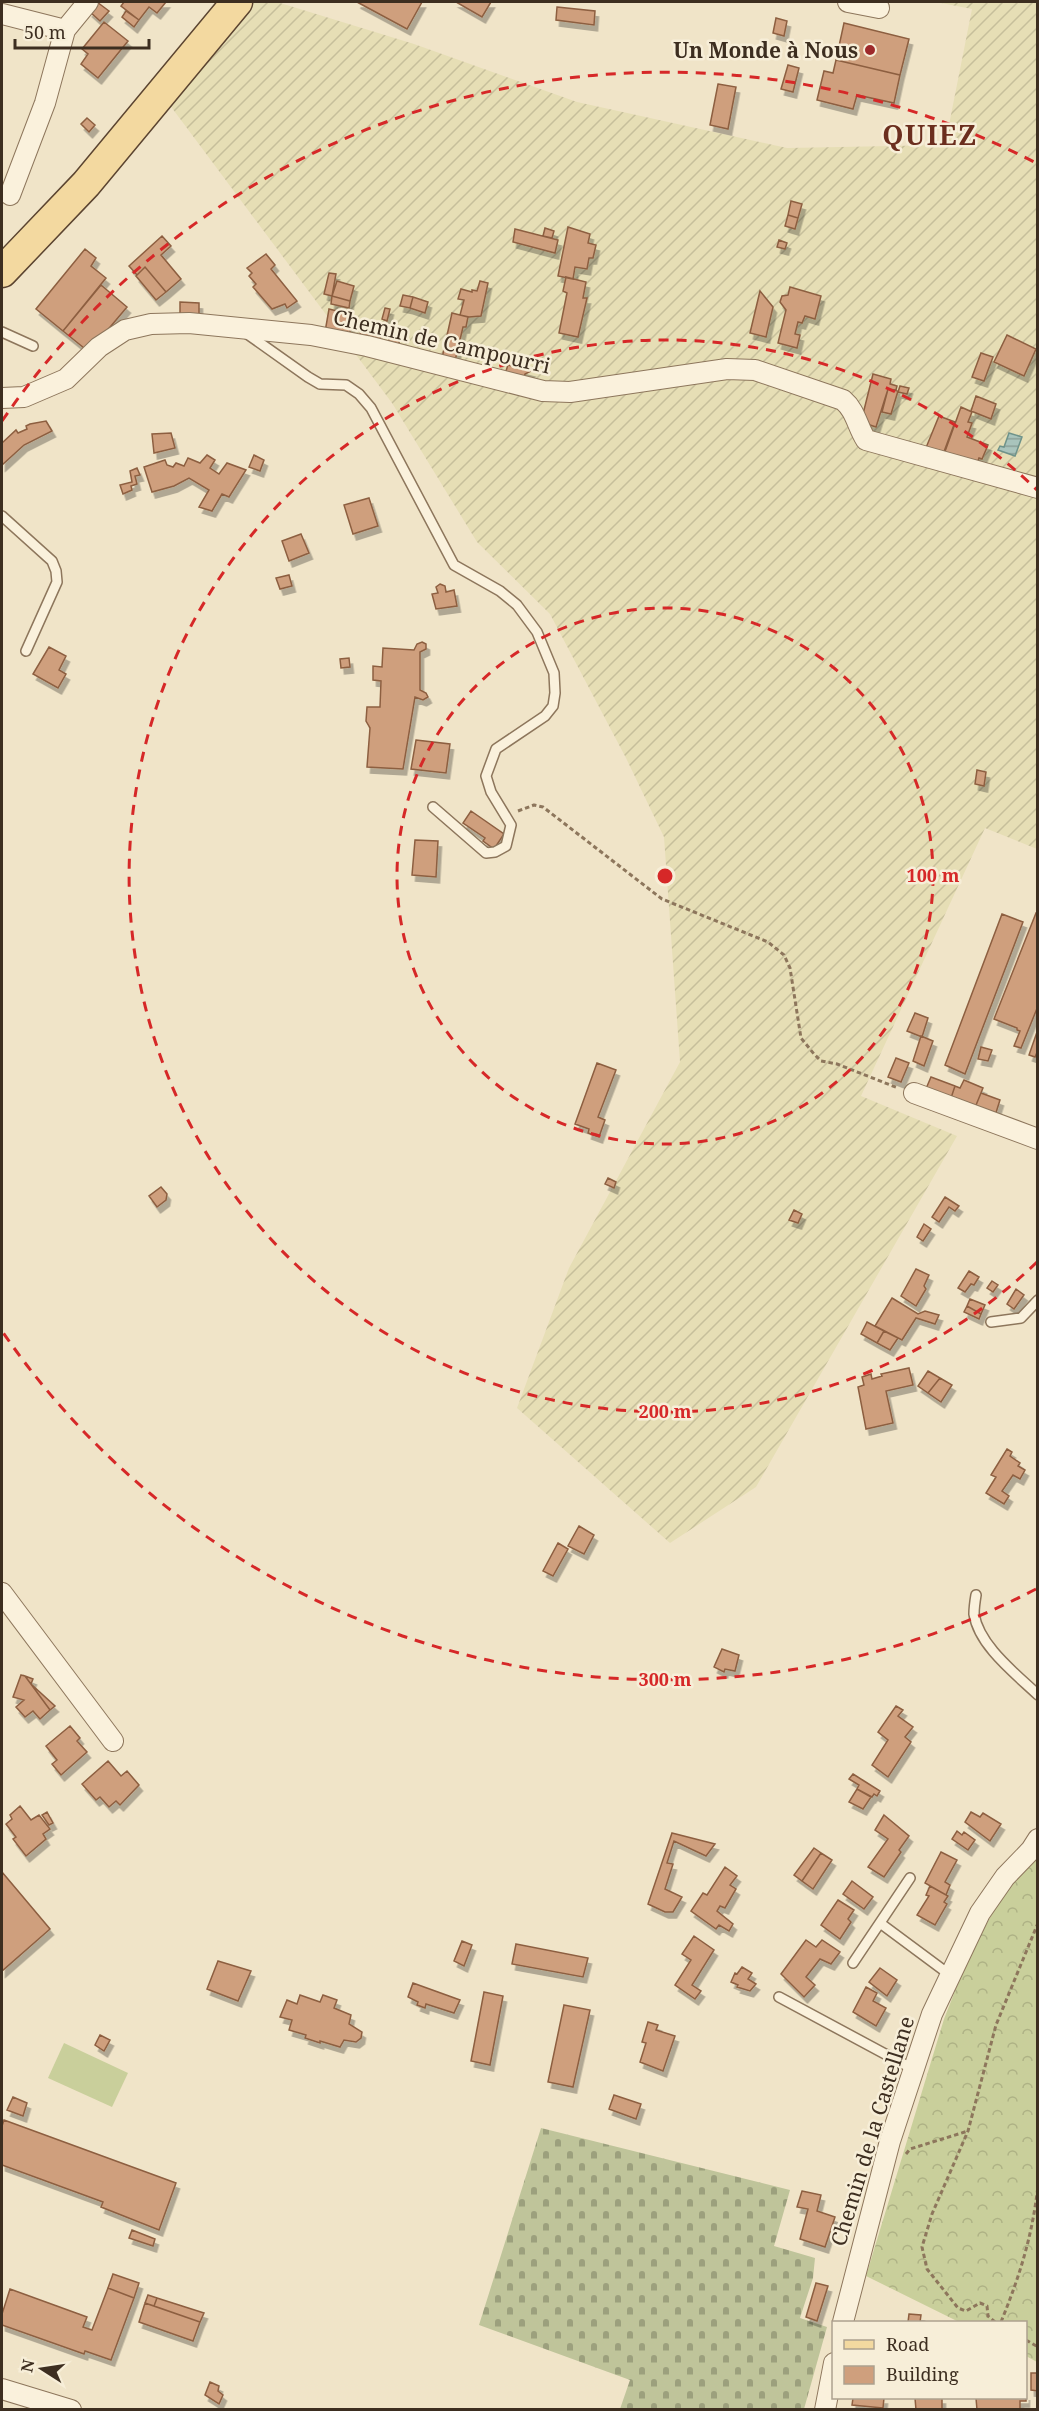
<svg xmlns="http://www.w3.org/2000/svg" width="1039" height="2411" font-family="'Noto Serif',serif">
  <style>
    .farmland { fill: url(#farmland-furrows) }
    .green { fill: #c9cf9b }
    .forest { fill: url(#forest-crowns) }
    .cemetery { fill: url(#cemetery-stones) }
    .water { fill: url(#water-rules); stroke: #6f938a; stroke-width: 1.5 }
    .building { fill: #cf9f7d; stroke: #8d5f41; stroke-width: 1.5; filter: url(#shadow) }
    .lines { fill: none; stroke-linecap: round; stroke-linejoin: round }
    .lane-casing { stroke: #8d765c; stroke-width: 12 }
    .street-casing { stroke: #8d765c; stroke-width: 22 }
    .primary-casing { stroke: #5b4430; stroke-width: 33 }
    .path { stroke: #8d765c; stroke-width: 3; stroke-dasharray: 4.5 3; stroke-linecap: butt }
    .lane { stroke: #faf1dc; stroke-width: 9 }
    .street { stroke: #faf1dc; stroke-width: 20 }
    .primary { stroke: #f3d9a0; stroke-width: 30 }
    .ring { fill: none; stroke: #d62828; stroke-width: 3; stroke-dasharray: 10 8 }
    .poi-dot { fill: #9e2a2b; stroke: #f7eed8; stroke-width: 2 }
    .labels { text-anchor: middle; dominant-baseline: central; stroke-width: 5; stroke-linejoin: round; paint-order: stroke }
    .poi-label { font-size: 21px; font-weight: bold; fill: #3d2e20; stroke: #f7eed8; text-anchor: end }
    .street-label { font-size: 21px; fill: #3d2e20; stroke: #f7eed8 }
    .district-label { font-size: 27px; font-weight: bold; letter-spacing: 1.5px; fill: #6b2e1e; stroke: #f7eed8 }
    .centre { fill: #d62828; stroke: #f7eed8; stroke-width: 3 }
    .ring-label { font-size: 18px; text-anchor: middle; font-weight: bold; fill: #d62828; stroke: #f7eed8; stroke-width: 5; stroke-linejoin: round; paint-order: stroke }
  </style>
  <defs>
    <pattern id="farmland-furrows" width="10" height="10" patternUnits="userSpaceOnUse" patternTransform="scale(1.5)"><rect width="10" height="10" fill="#e6deb5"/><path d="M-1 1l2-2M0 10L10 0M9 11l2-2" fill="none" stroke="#c6bf9b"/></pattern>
    <pattern id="forest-crowns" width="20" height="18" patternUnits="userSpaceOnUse" patternTransform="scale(1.5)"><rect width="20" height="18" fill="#c9cf9b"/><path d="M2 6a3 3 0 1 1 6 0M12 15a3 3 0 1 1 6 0" fill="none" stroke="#aeb285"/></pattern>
    <pattern id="cemetery-stones" width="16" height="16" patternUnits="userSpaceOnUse" patternTransform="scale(1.5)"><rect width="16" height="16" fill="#bfc49a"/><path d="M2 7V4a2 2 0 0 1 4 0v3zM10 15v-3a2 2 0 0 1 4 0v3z" fill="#9ca07d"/></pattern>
    <pattern id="water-rules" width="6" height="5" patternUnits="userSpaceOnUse" patternTransform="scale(1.5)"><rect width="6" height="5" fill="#a9c4bc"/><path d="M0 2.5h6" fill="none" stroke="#8ba098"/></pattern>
    <filter id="shadow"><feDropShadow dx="3.5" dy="6" stdDeviation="0" flood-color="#0004"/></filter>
  </defs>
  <rect width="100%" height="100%" fill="#f0e4c8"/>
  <path class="farmland" d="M252 2H277L414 44 577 102 787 148 945 145 972 9 936 2H1037V849L985 828 861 1096 957 1136 756 1487 670 1543 517 1408 569 1268 680 1062 664 837 626 758 550 614 477 542 392 403 169 104Z"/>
  <path class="green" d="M64 2043 128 2073 112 2107 48 2078Z"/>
  <path class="forest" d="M1037 1843V2362L1026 2356V2322H959L866 2276 944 2019 966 1963 993 1912Z"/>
  <path class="cemetery" d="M541 2128 790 2190 774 2246 815 2258 813 2278 800 2318 827 2327 804 2409H620L630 2380 479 2325Z"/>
  <path class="water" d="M1009 433 1022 437 1015 456 998 450 1000 446 1004 447Z"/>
  <path class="building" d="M97 2 109 11 100 21 89 11Z
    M124 2H166L157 13 149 7 139 20 121 6Z
    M357 2H422L407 29Z
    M456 2H491L482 17Z
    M557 7 595 11 594 25 556 20Z
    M126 11 139 20 134 27 122 17Z
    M776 18 787 21 784 36 773 33Z
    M104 22 128 41 98 78 81 64 88 54 82 49Z
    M844 23 909 39 900 75 836 60Z
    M836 60 900 75 894 103 857 95 853 109 817 100 824 71 833 73Z
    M788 65 799 68 793 92 781 89Z
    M718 84 736 87 728 129 710 125Z
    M87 118 95 125 89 132 81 124Z
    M791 201 802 204 798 218 788 215Z
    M788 215 798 218 795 229 785 226Z
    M568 227 590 234 588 243 596 245 593 258H589L587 269 575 267 573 279 558 276Z
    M545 228 554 231 552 238 543 236Z
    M515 229 558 240 555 253 513 242Z
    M162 236 171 246 161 255 181 279 166 292 145 267 137 275 129 266Z
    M779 240 787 243 785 249 777 247Z
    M85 249 96 258 91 266 106 278 63 331 36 309Z
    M266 254 275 265 271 269 297 301 287 308 285 304 272 309 253 287 256 284 249 276 252 273 247 268Z
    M145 267 166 292 156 300 136 276Z
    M329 273 336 274 332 296 324 294Z
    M566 277 586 282 583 298H587L578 337 559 333 567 293 563 291Z
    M337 281 354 286 350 301 332 296Z
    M480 281 488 283 481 316 469 317 460 315 464 300 458 299 461 289 472 292V290L477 291Z
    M101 285 127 307 89 352 63 331Z
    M790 287 821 296 815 319 805 316 802 323 798 322 795 334 800 335 797 348 778 343 786 310 780 302 782 296 788 295Z
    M760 291 773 307 766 337 750 333Z
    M403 295 413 297 410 308 400 306Z
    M332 296 350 301 349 308 331 304Z
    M413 297 428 302 425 313 410 308Z
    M180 302 199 303V317H180Z
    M385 308 390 309 387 321 382 319Z
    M329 309 353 315 349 337 325 332Z
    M452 313 468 317 466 327H463L455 361 442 358Z
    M361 330 381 335 379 344 359 339Z
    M1007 335 1036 349 1024 376 994 362Z
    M390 336 400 339 397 350 387 347Z
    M981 353 993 357 984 381 972 377Z
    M508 365 531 371 525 374 522 382 504 377Z
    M873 374 891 379 890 384 897 386 896 390 888 389 876 427 861 422Z
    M900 386 909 388 907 394 898 392Z
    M888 389 898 391 891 414 882 412Z
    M976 396 996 404 991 419 971 411Z
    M961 407 972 412 968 422 972 423 967 437 988 445 982 459 979 458 975 469 943 457Z
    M939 416 955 422 942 457 923 455Z
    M46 421 52 431 24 445 2 465V443L16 430 18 433 27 429 26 426 30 424Z
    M171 433 175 448 154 453 152 434Z
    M207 455 215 460 210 468 219 474 227 463 246 470 229 497 222 494 212 511 199 507 209 490 189 478 174 486 152 492 144 467 165 460 167 465 173 467 176 463 184 466 188 458 200 463Z
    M254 455 264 460 260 471 249 467Z
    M137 468 140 475 135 476 137 484 131 486 132 490 123 494 120 485 132 482 130 471Z
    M369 498 378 526 353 534 344 505Z
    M301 534 309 553 289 561 282 541Z
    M289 575 292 586 280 589 276 578Z
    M440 584 445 586 446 592 454 590 457 606 436 609 432 594 438 593 436 587Z
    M422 642 426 644V649L420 652V690L426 693 428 697 423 700 415 697 403 769 367 767 370 728 366 721 367 707H380L381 681 373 680V666L382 667 383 648 414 650 417 644Z
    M49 647 66 656 59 670 66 674 58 688 33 674Z
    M349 658 350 667 341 668 340 659Z
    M416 740 450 744 446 773 411 769Z
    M977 770 986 772 984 786 975 784Z
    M471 811 504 834 494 849 483 841 485 838 463 823Z
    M415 840 438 841 436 877 412 875Z
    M1036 913 1038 914V1006L1021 1048 1014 1046 1020 1031 1017 1030V1028L994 1019Z
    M1002 914 1023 922 965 1074 945 1065Z
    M915 1013 928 1018 922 1037 907 1031Z
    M1037 1032 1038 1050 1035 1057 1029 1055Z
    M921 1036 933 1041 924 1066 913 1061Z
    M981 1047 992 1050 988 1061 978 1059Z
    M896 1058 909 1063 901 1082 888 1077Z
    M597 1063 616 1070 598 1117 605 1120 599 1137 588 1133 589 1129 575 1124Z
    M931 1077 955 1086 950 1101 925 1091Z
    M964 1080 983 1088 974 1110 950 1101 955 1086 960 1088Z
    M981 1093 1000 1100 994 1119 974 1110Z
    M608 1178 616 1182 614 1188 605 1184Z
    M161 1187 167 1194 166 1200 157 1207 149 1196Z
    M945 1197 959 1206 955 1211 949 1207 939 1222 932 1217Z
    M794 1210 802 1214 798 1223 789 1220Z
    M924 1224 931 1229 923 1241 917 1237Z
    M916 1269 929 1275 924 1286 926 1289 916 1306 901 1296Z
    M969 1271 979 1277 974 1285 971 1284 965 1292 958 1288Z
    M992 1281 998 1285 993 1292 987 1288Z
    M1016 1289 1024 1295 1014 1309 1007 1304Z
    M892 1298 918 1314 925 1311 939 1315 935 1324 916 1318 902 1340 875 1326Z
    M970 1299 985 1305 981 1314 967 1306Z
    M967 1306 981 1314 979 1319 964 1312Z
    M867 1322 884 1331 877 1343 861 1334Z
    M884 1331 898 1338 890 1350 877 1343Z
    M909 1368 913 1385 886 1391 893 1423 866 1429 858 1387 864 1385 862 1377 871 1374 872 1379 882 1376 881 1374Z
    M928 1371 940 1378 928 1393 918 1386Z
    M940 1378 952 1385 941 1402 928 1393Z
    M1007 1449 1012 1452 1010 1456 1020 1463 1018 1466 1025 1470 1020 1479 1013 1475 1002 1491 1009 1496 1004 1504 986 1493 996 1477 991 1475Z
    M579 1526 594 1535 584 1554 568 1546Z
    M558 1543 568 1549 553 1576 543 1571Z
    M722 1649 739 1655 735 1671 725 1669 724 1672 714 1667Z
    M21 1675 25 1676 50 1710 40 1719 33 1711 25 1717 16 1707 24 1700 13 1697Z
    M25 1676 33 1679 31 1684 55 1706 50 1710Z
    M896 1706 903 1710 898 1716 913 1727 905 1737 911 1742 888 1777 872 1765 888 1740 878 1732Z
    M70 1726 80 1738 77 1741 87 1752 61 1775 52 1764 57 1760 46 1746Z
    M108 1761 121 1776 127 1771 139 1785 120 1805 116 1801 109 1807 100 1797 96 1800 82 1784Z
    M853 1774 880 1791 877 1796 874 1794 872 1797 857 1789 859 1785 849 1779Z
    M857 1789 871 1797 863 1809 849 1802Z
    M20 1806 31 1820 39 1815 50 1829 43 1834 46 1839 26 1856 13 1839 16 1837 6 1824 12 1819 10 1815Z
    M47 1812 53 1823 49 1825 42 1815Z
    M971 1812 980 1817 983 1813 1001 1824 990 1841 965 1822Z
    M884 1815 909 1836 899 1850 901 1852 884 1877 868 1867 888 1839 875 1830Z
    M957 1831 962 1835 964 1832 975 1840 968 1850 952 1839Z
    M672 1833 715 1844 706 1856 674 1841 667 1863 673 1864 665 1889 682 1897 673 1912H665L648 1904Z
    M814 1848 821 1853 802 1881 794 1875Z
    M941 1852 957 1860 945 1882 950 1885 946 1895 925 1883Z
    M821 1853 832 1860 813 1889 802 1881Z
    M725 1867 737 1876 730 1885 736 1889 725 1908 720 1906 717 1911 733 1924 729 1931 719 1925 716 1929 691 1911 703 1893 707 1895Z
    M2 1872 50 1929 2 1971Z
    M852 1881 873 1897 864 1909 843 1894Z
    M930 1886 948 1896 944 1902 947 1904 935 1925 917 1915 929 1896 926 1895Z
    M838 1900 854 1910 848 1919 851 1922 840 1939 821 1925Z
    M694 1936 714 1950 692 1985 701 1991 695 1999 675 1985 691 1960 682 1954Z
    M806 1940 816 1947 822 1940 840 1952 831 1964 820 1959 806 1977 815 1985 804 1997 781 1974Z
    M462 1941 472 1945 464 1966 454 1961Z
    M516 1944 588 1958 583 1977 512 1964Z
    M218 1961 251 1971 238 2001 207 1989Z
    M742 1967 752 1973 748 1979 756 1984 750 1991 737 1987 738 1985 731 1982 735 1973 737 1974Z
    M880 1968 897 1980 887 1996 869 1982Z
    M413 1983 460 2000 454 2013 426 2004 425 2008 417 2005 418 2002 408 1997Z
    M866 1987 877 1993 873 2001 886 2008 876 2026 853 2012Z
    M484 1992 503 1996 490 2065 471 2061Z
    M300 1995 320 2002 323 1995 337 2000 334 2008 351 2015 349 2024 362 2032 361 2038 356 2042 344 2040 340 2047 320 2041V2043L305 2038 306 2035 289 2030 292 2020 280 2017 287 2000 297 2004Z
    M564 2005 590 2010 573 2087 548 2082Z
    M648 2022 658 2025 656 2030 675 2036 663 2071 640 2062 646 2043 642 2042Z
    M100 2035 110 2040 104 2051 95 2045Z
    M614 2095 641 2104 636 2119 609 2109Z
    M13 2097 27 2103 23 2116 7 2110Z
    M4 2120 176 2183 159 2230 101 2207 103 2202 2 2165V2126Z
    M802 2191 821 2195 817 2211 835 2217 825 2247 800 2239 808 2209 797 2207Z
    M132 2230 155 2239 153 2246 129 2238Z
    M113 2274 139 2283 134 2298 108 2288Z
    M816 2283 828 2286 817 2321 806 2317Z
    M108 2288 134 2298 111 2360 85 2351 84 2354 2 2325V2314L10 2289 87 2317 83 2327 92 2330Z
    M148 2295 157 2298 154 2306 145 2303Z
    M157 2298 204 2313 200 2322 154 2306Z
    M145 2303 200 2322 193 2341 139 2322Z
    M909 2314 921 2315 920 2322H908Z
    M1031 2373H1038V2391L1031 2390Z
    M210 2382 219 2386 218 2391 223 2395 219 2404 205 2395Z
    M1026 2394V2401H1020V2410H977L976 2398H1026Z
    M853 2398H884L883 2408 852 2405Z
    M915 2398H942V2410H916Z"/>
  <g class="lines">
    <defs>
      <path id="lane" d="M2 332 33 346
        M246 333 308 377 320 384 346 385 359 394 371 408 454 565 500 591 517 605 537 632 554 673 555 693 553 706 545 716 496 749 486 776 491 792 511 825 506 846 495 852 486 853 433 807
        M2 516 52 561 56 571 57 582 26 651
        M991 1322 1021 1318 1038 1300
        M976 1595C975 1601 974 1609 974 1614 979 1646 1016 1674 1038 1695
        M880 1923 950 1975
        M853 1963 910 1878
        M779 1997 913 2069"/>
      <path id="street" d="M848 2 879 8
        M2 14 65 30
        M10 195 45 103 65 30 88 2
        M2 398 24 397 66 379 99 347 125 330 151 324 189 323 311 335 367 346 543 391 570 392 727 369 755 370 843 400C856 411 857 426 866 440L1038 488
        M914 1093 1038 1139
        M2 1593 113 1741
        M843 2322 890 2141 932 2014 980 1913 1005 1877 1031 1850 1038 1839
        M2 2389 71 2410
        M825 2410 834 2363"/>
      <path id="primary" d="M2 272 86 184 237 2"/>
    </defs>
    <use href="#lane" class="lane-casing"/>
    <use href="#street" class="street-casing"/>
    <use href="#primary" class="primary-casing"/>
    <path class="path" d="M518 811 534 805 543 807 662 899 768 942 784 955 790 968 801 1038 814 1054 821 1061 837 1064 898 1088
      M906 2154 910 2149 968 2131
      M995 2322 988 2316 987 2306 980 2303 966 2311 958 2308 927 2269 922 2247 932 2214 968 2131 996 2025 1038 1923
      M1001 2322C1020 2275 1032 2237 1038 2186
      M1026 2340 1038 2347"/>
    <use href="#lane" class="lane"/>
    <use href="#street" class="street"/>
    <use href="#primary" class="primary"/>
  </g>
  <g class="ring">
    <circle cx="665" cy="876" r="268"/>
    <path d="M1037 1262A536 536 0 1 1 1037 490"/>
    <path d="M1036 1589A804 804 0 0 1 2 1331M2 421A804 804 0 0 1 1036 163"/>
  </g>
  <circle class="poi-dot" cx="870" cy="50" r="6"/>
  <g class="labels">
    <g class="poi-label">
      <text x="858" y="50">Un Monde à Nous</text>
    </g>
    <g class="street-label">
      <text transform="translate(442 341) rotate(13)">Chemin de Campourri</text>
      <text transform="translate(872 2131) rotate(-73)">Chemin de la Castellane</text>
    </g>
    <g class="district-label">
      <text x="930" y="134">QUIEZ</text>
    </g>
  </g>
  <circle cx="665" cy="876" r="9" class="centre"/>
  <g class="ring-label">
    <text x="933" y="882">100 m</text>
    <text x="665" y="1418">200 m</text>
    <text x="665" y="1686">300 m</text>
  </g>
  <rect width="1039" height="2411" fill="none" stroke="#3d2e20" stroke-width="6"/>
  <rect x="832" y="2321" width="195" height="78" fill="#f7eed8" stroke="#ada18e" stroke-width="1.5"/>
  <rect x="844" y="2340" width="30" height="9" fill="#f3d9a0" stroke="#ada18e" stroke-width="1.5"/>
  <text x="886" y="2351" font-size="18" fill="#3d2e20">Road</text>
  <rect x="844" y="2366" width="30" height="18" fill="#cf9f7d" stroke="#ada18e" stroke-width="1.5"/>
  <text x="886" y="2381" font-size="18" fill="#3d2e20">Building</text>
  <g transform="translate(42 2369) rotate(282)" stroke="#f7eed8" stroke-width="4.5" paint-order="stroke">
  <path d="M0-4.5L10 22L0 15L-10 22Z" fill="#3d2e20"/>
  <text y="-9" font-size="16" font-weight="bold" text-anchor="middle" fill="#3d2e20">N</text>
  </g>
  <path d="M15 39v9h134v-9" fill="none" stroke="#3d2e20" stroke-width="3"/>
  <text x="24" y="39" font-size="18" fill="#3d2e20" stroke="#f7eed8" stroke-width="4.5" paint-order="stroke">50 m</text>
</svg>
